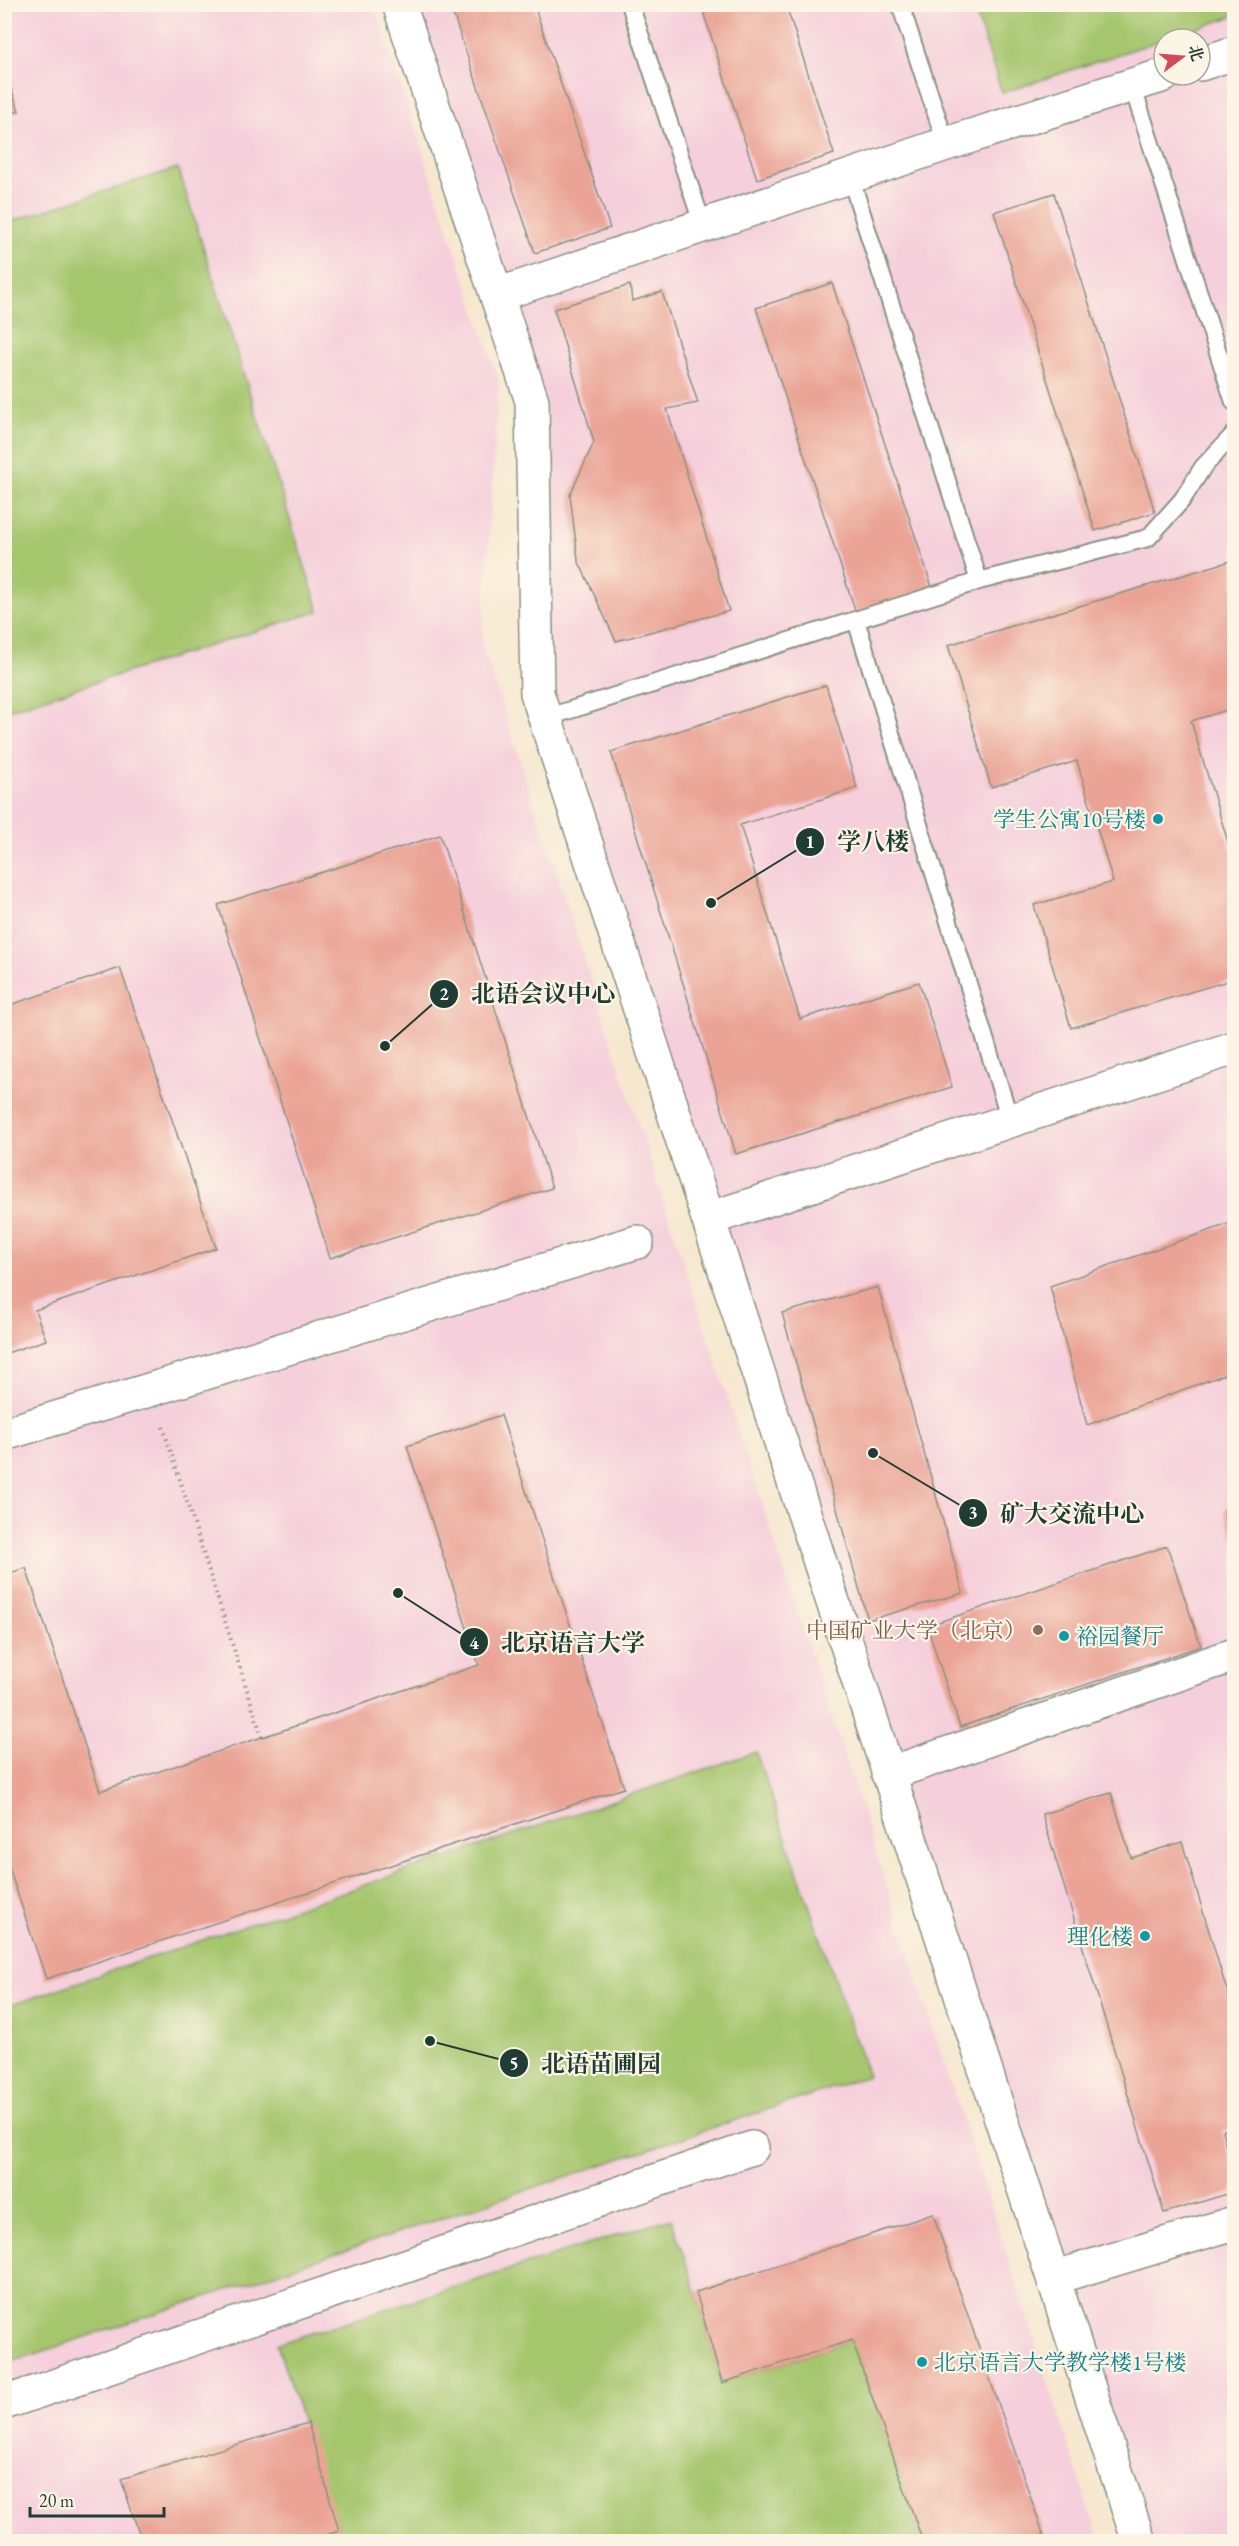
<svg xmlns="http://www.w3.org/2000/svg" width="1239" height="2546" font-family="'EB Garamond','Noto Serif SC',serif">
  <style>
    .built { fill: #f5cfdb; fill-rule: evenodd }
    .green { fill: #a6c66e; stroke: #628251; stroke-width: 1.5 }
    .building { fill: #eaa394 }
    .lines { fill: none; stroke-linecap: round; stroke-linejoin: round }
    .service-casing { stroke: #8a9282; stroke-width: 20 }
    .minor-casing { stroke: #8a9282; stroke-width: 36 }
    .path { stroke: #8a9282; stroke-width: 4; stroke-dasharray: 1.5 4.5; stroke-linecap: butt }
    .service { stroke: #fff; stroke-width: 16 }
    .minor { stroke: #fff; stroke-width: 33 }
    .culture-dot { fill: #0f9aa8; stroke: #fcf5e5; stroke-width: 2 }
    .education-dot { fill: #8d6e63; stroke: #fcf5e5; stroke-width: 2 }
    .labels { text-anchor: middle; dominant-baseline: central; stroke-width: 4.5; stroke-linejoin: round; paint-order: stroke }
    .culture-label { font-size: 22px; fill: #0d838f; stroke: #fcf5e5; text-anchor: end }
    .education-label { font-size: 22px; fill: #785e54; stroke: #fcf5e5; text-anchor: end }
    .leader { fill: none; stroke: #1f3d34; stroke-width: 2 }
    .callout-dot { fill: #1f3d34; stroke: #fcf5e5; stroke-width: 2 }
    .mark-label { font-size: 18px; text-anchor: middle; font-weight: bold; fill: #fff }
    .callout-label { font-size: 24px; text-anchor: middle; font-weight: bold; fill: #1f3d34; stroke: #fcf5e5; stroke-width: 4.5; stroke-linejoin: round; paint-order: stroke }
  </style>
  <rect width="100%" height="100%" fill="#fcf5e5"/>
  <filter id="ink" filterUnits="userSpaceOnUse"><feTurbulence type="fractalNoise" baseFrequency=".0167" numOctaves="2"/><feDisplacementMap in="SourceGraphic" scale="12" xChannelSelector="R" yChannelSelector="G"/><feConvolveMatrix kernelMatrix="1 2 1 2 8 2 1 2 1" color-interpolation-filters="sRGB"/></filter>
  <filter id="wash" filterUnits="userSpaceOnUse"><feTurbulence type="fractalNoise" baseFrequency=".008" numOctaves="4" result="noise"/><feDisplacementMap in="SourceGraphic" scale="24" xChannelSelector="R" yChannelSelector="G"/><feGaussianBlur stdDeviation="1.35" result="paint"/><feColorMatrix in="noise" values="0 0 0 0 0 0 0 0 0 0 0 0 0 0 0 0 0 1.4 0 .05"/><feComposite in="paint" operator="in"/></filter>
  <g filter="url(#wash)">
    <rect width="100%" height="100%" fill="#f6e8cf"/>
    <path class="built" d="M5 5H374L499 381 482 644 1100 2541 5 2542Z
      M406 5H1234V2541H1136L545 718 532 401ZM1164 39H1200V75H1164Z"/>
    <path class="green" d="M1234 4V16L1002 93 973 5Z
      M178 168 319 611 5 711V223Z
      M756 1752 868 2076 5 2364V2007Z
      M671 2218 696 2292 722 2383 852 2340 923 2541H303L339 2531 277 2344Z"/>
    <g id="blocks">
      <path class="building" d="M450 5H534L610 228 535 253Z
        M701 5H786L834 154 757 179Z
        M4 68 19 111 4 116Z
        M1054 193 1155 512 1095 531 994 212Z
        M832 283 932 587 856 613 756 308Z
        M630 285 632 301 662 292 698 403 667 409 729 611 616 641 578 560 570 495 594 442 554 309Z
        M1234 560V708L1191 721 1231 852 1234 851V979L1071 1028 1034 905 1113 882 1077 761 991 787 948 645Z
        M826 685 857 788 740 825 800 1019 919 982 952 1087 736 1154 611 752Z
        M440 835 552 1188 330 1258 218 905Z
        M120 968 216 1248 35 1310 46 1340 4 1354V1007Z
        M1234 1222V1371L1087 1425 1050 1286Z
        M878 1287 963 1593 868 1620 782 1313Z
        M501 1415 624 1788 46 1979 4 1853V1575L26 1568 100 1791 479 1665 407 1446Z
        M1234 1506V1540L1224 1510Z
        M1167 1546 1201 1646 960 1727 927 1626Z
        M1111 1793 1131 1858 1182 1842 1234 2014V2127L1222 2131 1234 2173V2192L1164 2213 1042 1814Z
        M933 2214 1046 2542H923L852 2340 722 2383 696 2292Z
        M308 2423 339 2531 303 2542H142L121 2479Z"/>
    </g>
  </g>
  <g filter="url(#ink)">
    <use href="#blocks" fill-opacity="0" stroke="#8a9282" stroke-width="1.5"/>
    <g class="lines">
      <defs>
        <path id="service" d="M630 4 703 226
          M900 4 946 144
          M1132 85 1234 402
          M850 176 979 581
          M856 620 1010 1120
          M545 718 979 581 1148 538 1182 500 1203 467 1234 434"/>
        <path id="minor" d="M399 4 532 401 537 693 1139 2542
          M1200 64 1234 53
          M497 295 946 144 1164 75
          M708 1219 1234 1048
          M4 1434 637 1242
          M888 1774 1234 1655
          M1053 2278 1234 2223
          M4 2403 752 2148"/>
      </defs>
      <use href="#service" class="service-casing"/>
      <use href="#minor" class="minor-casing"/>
      <path class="path" d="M163 1427 262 1737"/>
      <use href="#service" class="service"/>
      <use href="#minor" class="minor"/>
    </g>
  </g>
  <g class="culture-dot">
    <circle cx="1158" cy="819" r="6"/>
    <circle cx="1064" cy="1636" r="6"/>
    <circle cx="1145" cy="1936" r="6"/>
    <circle cx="922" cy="2362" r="6"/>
  </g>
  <circle class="education-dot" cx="1038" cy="1630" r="6"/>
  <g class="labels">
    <g class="culture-label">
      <text x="1146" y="819">学生公寓10号楼</text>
      <text x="1076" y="1636" text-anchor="start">裕园餐厅</text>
      <text x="1133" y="1936">理化楼</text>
      <text x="934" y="2362" text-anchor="start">北京语言大学教学楼1号楼</text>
    </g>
    <g class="education-label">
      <text x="1026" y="1630">中国矿业大学（北京）</text>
    </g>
  </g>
  <path class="leader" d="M711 903L810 842M385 1046L444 994M873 1453L973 1513M398 1593L474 1642M430 2041L514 2063"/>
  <g class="callout-dot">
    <circle cx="711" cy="903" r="6"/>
    <circle cx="385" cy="1046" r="6"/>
    <circle cx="873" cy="1453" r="6"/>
    <circle cx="398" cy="1593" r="6"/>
    <circle cx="430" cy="2041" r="6"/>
    <circle cx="810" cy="842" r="15"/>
    <circle cx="444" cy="994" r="15"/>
    <circle cx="973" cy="1513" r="15"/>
    <circle cx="474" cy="1642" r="15"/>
    <circle cx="514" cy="2063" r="15"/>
  </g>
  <g class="mark-label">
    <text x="810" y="848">1</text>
    <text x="444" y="1000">2</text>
    <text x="973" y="1519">3</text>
    <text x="474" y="1649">4</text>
    <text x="514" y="2070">5</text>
  </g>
  <g class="callout-label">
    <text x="873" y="850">学八楼</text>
    <text x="543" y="1002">北语会议中心</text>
    <text x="1072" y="1522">矿大交流中心</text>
    <text x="573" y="1651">北京语言大学</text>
    <text x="601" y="2072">北语苗圃园</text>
  </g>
  <rect width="1239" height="2546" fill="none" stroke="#fcf5e5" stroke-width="24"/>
  <g transform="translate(1182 57) rotate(74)"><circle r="28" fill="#fcf5e5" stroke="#a4ab9e" stroke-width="1.5"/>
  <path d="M0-4.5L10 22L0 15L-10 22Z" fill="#d1495b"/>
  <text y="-9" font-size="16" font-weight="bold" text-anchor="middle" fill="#1f3d34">北</text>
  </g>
  <path d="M30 2507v9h134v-9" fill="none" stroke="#1f3d34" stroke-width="3"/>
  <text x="39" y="2507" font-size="18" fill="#1f3d34" stroke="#fcf5e5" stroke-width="4.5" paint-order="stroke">20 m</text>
</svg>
